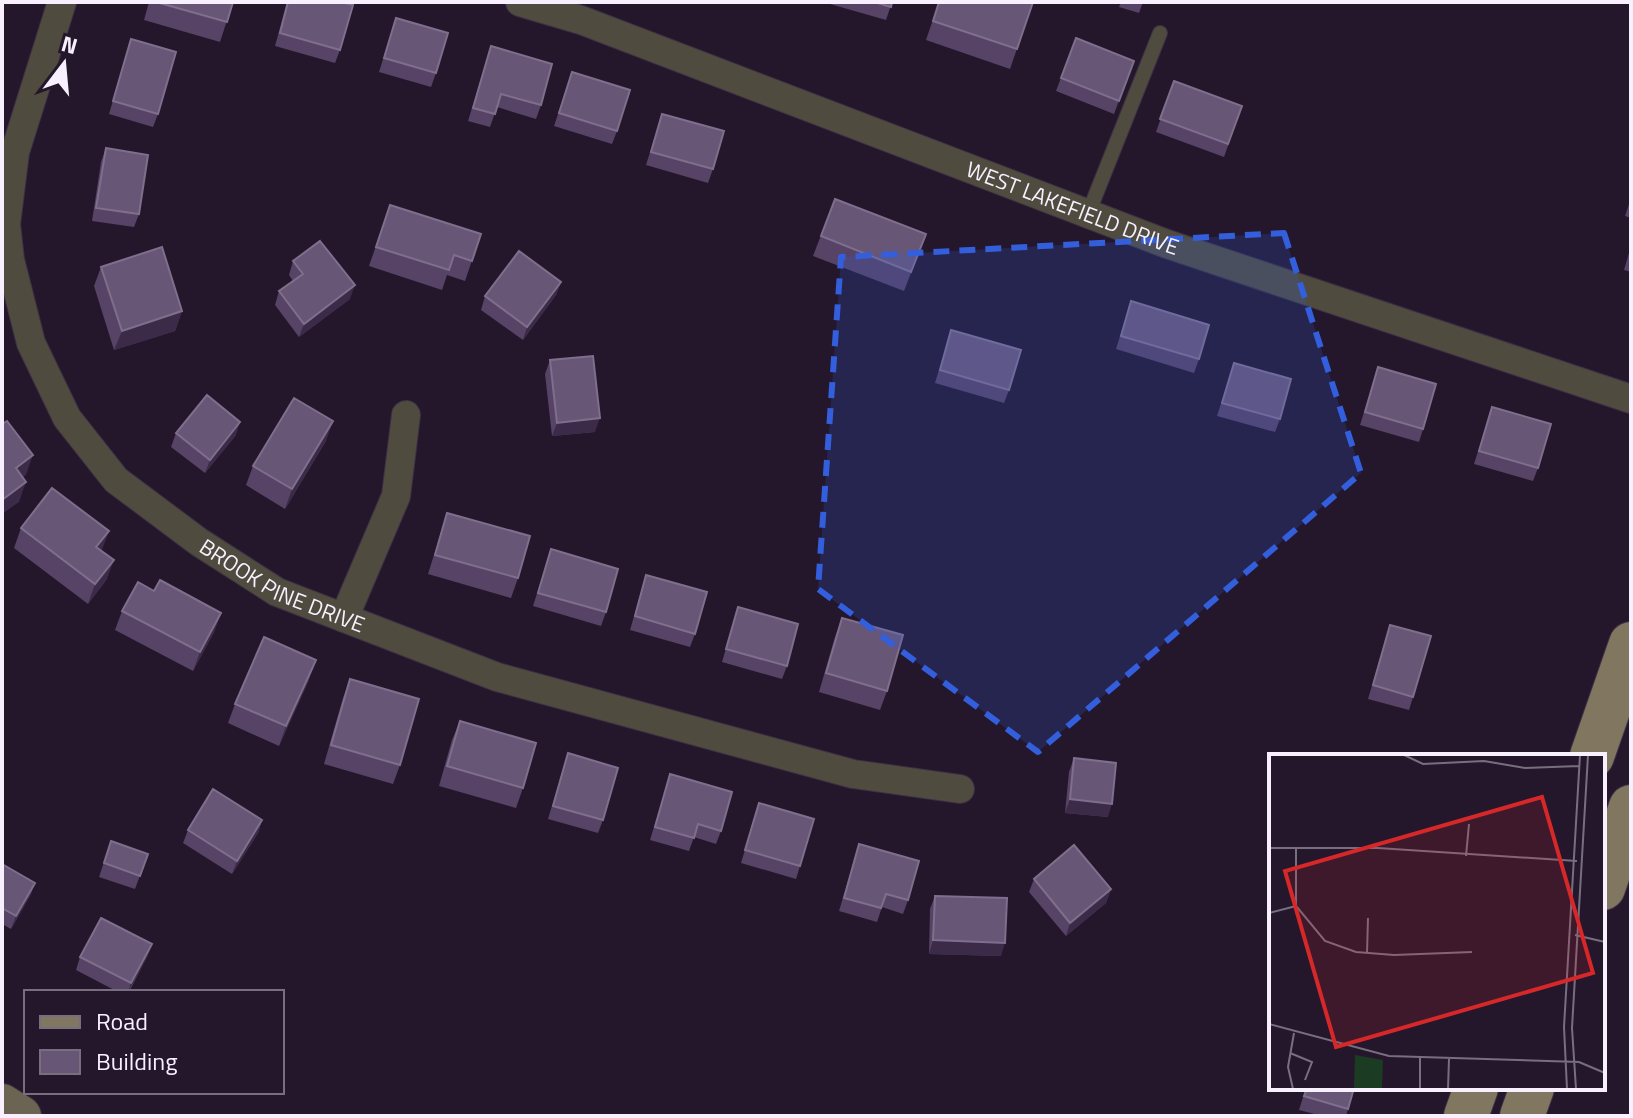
<svg xmlns="http://www.w3.org/2000/svg" width="1633" height="1118" font-family="'Titillium Web',sans-serif">
  <style>
    .lines { fill: none; stroke-linecap: round; stroke-linejoin: round }
    .lane-casing { stroke: #3d3145; stroke-width: 16 }
    .street-casing { stroke: #3d3145; stroke-width: 30 }
    .secondary-casing { stroke: #3d3145; stroke-width: 42 }
    .primary-casing { stroke: #3d3145; stroke-width: 46 }
    .lane { stroke: #4f4b3f; stroke-width: 14 }
    .street { stroke: #4f4b3f; stroke-width: 28 }
    .secondary { stroke: #6b6452; stroke-width: 40 }
    .primary { stroke: #817760; stroke-width: 44 }
    .wall { fill: #574366 }
    .shaded-wall { fill: #3b2a48 }
    .building { fill: #685676; stroke: #7f6e8c; stroke-width: 2 }
    .marked { fill: #335edc; fill-opacity: 0.2; stroke: #335edc; stroke-width: 6; stroke-dasharray: 16 10; stroke-linejoin: round }
    .labels { text-anchor: middle; dominant-baseline: central; stroke-width: 8; stroke-linejoin: round; paint-order: stroke }
    .street-label { font-size: 22px; fill: #f8f0ff; stroke: #24172c }
    .inset-road { fill: none; stroke: #796e80; stroke-width: 2 }
    .view { fill: #d62828; fill-opacity: 0.15; stroke: #d62828; stroke-width: 4 }
    .inset-edge { fill: none; stroke: #f8f0ff; stroke-width: 4 }
  </style>
  <rect width="100%" height="100%" fill="#24172c"/>
  <g class="lines">
    <defs>
      <path id="lane" d="M1088 214 1160 33"/>
      <g id="street">
        <path id="s1" d="M62 2 15 152 6 224 10 260 31 343 67 418 116 480 199 542 277 592 497 677 853 774 960 789"/>
        <path id="s2" d="M520 2 581 20 1167 244 1631 399"/>
        <path d="M344 618 396 496 406 415"/>
      </g>
      <path id="secondary" d="M2 1104 21 1116"/>
      <path id="primary" d="M1592 756 1631 644
        M1603 888 1631 807
        M1466 1116 1476 1088
        M1522 1116 1532 1088"/>
    </defs>
    <use href="#lane" class="lane-casing"/>
    <use href="#street" class="street-casing"/>
    <use href="#secondary" class="secondary-casing"/>
    <use href="#primary" class="primary-casing"/>
    <use href="#lane" class="lane"/>
    <use href="#street" class="street"/>
    <use href="#secondary" class="secondary"/>
    <use href="#primary" class="primary"/>
  </g>
  <path class="wall" d="M149 2H233L220 42 144 20Z
    M287 2H341L340 50 335 63 275 46Z
    M823 2H892L886 20Z
    M939 2H1033L1010 69 926 40Z
    M1121 2H1143L1139 13 1119 7Z
    M396 18 436 73 431 87 379 72Z
    M1076 38 1134 61 1114 114 1056 91Z
    M131 39 158 114 153 127 109 114Z
    M491 46 541 105 536 119 497 107 490 127 468 121Z
    M572 72 617 131 612 144 554 126Z
    M1174 81 1242 106 1224 157 1156 132Z
    M662 114 713 169 708 183 646 165Z
    M106 148 139 214 134 227 92 221 101 162Z
    M1631 198V218L1625 216Z
    M835 199 926 234 904 291 813 256Z
    M390 205 481 234 465 281 447 275 442 290 369 266Z
    M1631 246V272L1624 270Z
    M293 261 350 299 299 337 275 305 279 291 293 281 289 275Z
    M101 267 182 311 175 331 114 350 94 286Z
    M561 282 556 295 523 340 481 310 485 296Z
    M1131 301 1199 359 1194 373 1116 349Z
    M951 330 1009 390 1004 403 935 383Z
    M550 360 595 432 552 436 545 374Z
    M1234 363 1280 419 1275 432 1217 416Z
    M1378 367 1423 429 1419 442 1360 425Z
    M1492 407 1538 468 1533 481 1474 464Z
    M176 433 236 435 205 473 171 447Z
    M326 441 285 509 246 485 253 466Z
    M447 513 518 578 511 598 428 574Z
    M21 528 101 551 107 579 88 604 14 548Z
    M551 549 606 612 601 626 533 606Z
    M646 575 695 634 690 647 630 630Z
    M154 591 221 613 214 632 193 671 115 630 122 611Z
    M738 607 787 666 782 679 722 662Z
    M842 618 887 691 880 710 819 692 835 637Z
    M1390 625 1413 697 1409 710 1368 699Z
    M350 679 400 765 393 784 324 764 343 698Z
    M309 680 279 746 228 723 235 704Z
    M460 721 523 788 516 808 439 786 452 740Z
    M568 753 603 820 598 833 548 819Z
    M1074 758 1108 817 1065 813 1069 772Z
    M670 774 721 831 716 844 694 837 689 851 650 840Z
    M759 803 800 866 796 879 741 863Z
    M262 820 258 833 232 874 183 843 188 830Z
    M111 841 148 854 135 889 99 877Z
    M859 844 908 900 903 914 882 907 877 922 839 911Z
    M2 864 35 883 30 896 11 929 2 924Z
    M1034 879 1111 889 1106 903 1066 936 1029 892Z
    M935 896 1001 956 929 954 930 909Z
    M152 944 147 957 129 992H118L76 970 80 957Z
    M1306 1088H1354L1346 1116H1322L1299 1110Z"/>
  <path class="shaded-wall" d="M561 282 556 295 523 340 527 327Z
    M355 285 350 299 299 337 304 324Z
    M182 311 175 331 114 350 122 331Z
    M600 418 595 432 552 436 557 423Z
    M333 421 326 441 285 509 292 489Z
    M240 422 236 435 205 473 210 460Z
    M33 455 26 475 9 487 16 468Z
    M26 482 19 502 2 514V500Z
    M109 531 102 550 89 567 96 547Z
    M114 560 107 579 88 604 95 584Z
    M221 613 214 632 193 671 200 652Z
    M316 660 309 680 279 746 286 726Z
    M1070 799 1112 804 1108 817 1065 813Z
    M262 820 258 833 232 874 237 861Z
    M35 883 30 896 11 929 16 916Z
    M1111 889 1106 903 1066 936 1070 923Z
    M933 940 1005 943 1001 956 929 954Z
    M152 944 147 957 128 992 131 983Z"/>
  <path class="building" d="M156 2H233L227 22Z
    M288 2H341L353 5 340 50 280 33Z
    M874 2H892L891 7Z
    M939 2H1033L1017 49 933 21Z
    M396 18 448 33 436 73 384 58Z
    M1076 38 1134 61 1119 101 1061 78Z
    M131 39 176 52 158 114 113 101Z
    M491 46 552 64 541 105 501 94 495 114 473 108Z
    M572 72 630 90 617 131 559 113Z
    M1174 81 1242 106 1228 144 1160 119Z
    M662 114 724 131 713 169 651 152Z
    M106 148 148 155 139 214 96 208Z
    M835 199 926 234 911 272 821 236Z
    M390 205 481 234 472 261 454 255 449 270 376 247Z
    M320 241 355 285 304 324 279 291 303 274 293 261Z
    M162 247 182 311 122 331 101 267Z
    M519 251 561 282 527 327 485 296Z
    M1131 301 1209 325 1199 359 1121 336Z
    M951 330 1021 350 1009 390 940 370Z
    M593 356 600 418 557 423 550 360Z
    M1234 363 1291 379 1280 419 1222 403Z
    M1378 367 1436 384 1423 429 1365 412Z
    M207 395 240 422 210 460 176 433Z
    M294 398 333 421 292 489 253 466Z
    M1492 407 1551 424 1538 468 1479 451Z
    M7 421 33 455 16 468 26 482 2 500V424Z
    M52 488 109 531 96 547 114 560 95 584 21 528Z
    M447 513 530 536 518 578 435 555Z
    M551 549 618 569 606 612 538 593Z
    M646 575 707 592 695 634 635 616Z
    M160 580 221 613 200 652 122 611 138 582 154 591Z
    M738 607 798 624 787 666 726 649Z
    M842 618 903 635 887 691 826 673Z
    M1390 625 1431 636 1413 697 1373 685Z
    M264 637 316 660 286 726 235 704Z
    M350 679 419 699 400 765 331 745Z
    M460 721 536 743 523 788 447 766Z
    M568 753 618 768 603 820 553 806Z
    M1074 758 1116 763 1112 804 1070 799Z
    M670 774 732 792 721 831 698 824 694 838 655 827Z
    M213 789 262 820 237 861 188 830Z
    M759 803 814 819 800 866 745 850Z
    M111 841 148 854 140 876 104 863Z
    M859 844 919 861 908 900 886 894 881 908 844 898Z
    M1074 845 1111 889 1070 923 1034 879Z
    M2 864 35 883 16 916 2 908Z
    M935 896 1007 898 1005 943 933 940Z
    M101 918 152 944 131 983 80 957Z
    M1307 1088H1354L1348 1109 1304 1096Z"/>
  <path class="marked" d="M1284 233 1361 473 1038 752 818 589 841 257Z"/>
  <g class="labels">
    <g class="street-label">
      <text stroke="none"><textPath href="#s2" startOffset="590">WEST LAKEFIELD DRIVE</textPath></text>
      <text stroke="none"><textPath href="#s1" startOffset="712">BROOK PINE DRIVE</textPath></text>
    </g>
  </g>
  <g transform="translate(1269 754)">
    <rect width="336" height="336" fill="#24172c"/>
    <path d="M86 301 114 306 113 335H85Z" fill="#1b3c23"/>
    <path class="inset-road" d="M135 1 154 10 215 7 256 14 310 12M0 94H109L308 107M27 95V152L56 187 87 198 125 201 203 198M197 102 200 70M0 159 27 152M306 181 336 188M98 199 99 164M0 270 120 302 310 308 336 319M21 299 43 308 36 326M24 335 19 313 25 279M151 335V304M179 335 180 305M298 335 295 273 311 1M307 335 303 274 319 1"/>
    <path class="view" d="M273 43 324 219 67 293 16 117Z"/>
    <rect width="336" height="336" class="inset-edge"/>
  </g>
  <rect width="1633" height="1118" fill="none" stroke="#f8f0ff" stroke-width="8"/>
  <rect x="24" y="990" width="260" height="104" fill="#24172c" stroke="#796e80" stroke-width="2"/>
  <rect x="40" y="1016" width="40" height="12" fill="#817760" stroke="#796e80" stroke-width="2"/>
  <text x="96" y="1030" font-size="24" fill="#f8f0ff">Road</text>
  <rect x="40" y="1050" width="40" height="24" fill="#685676" stroke="#796e80" stroke-width="2"/>
  <text x="96" y="1070" font-size="24" fill="#f8f0ff">Building</text>
  <g transform="translate(64 64) rotate(16)" stroke="#24172c" stroke-width="6" paint-order="stroke">
  <path d="M0-6L14 30L0 20L-14 30Z" fill="#f8f0ff"/>
  <text y="-12" font-size="22" font-weight="bold" text-anchor="middle" fill="#f8f0ff">N</text>
  </g>
</svg>
